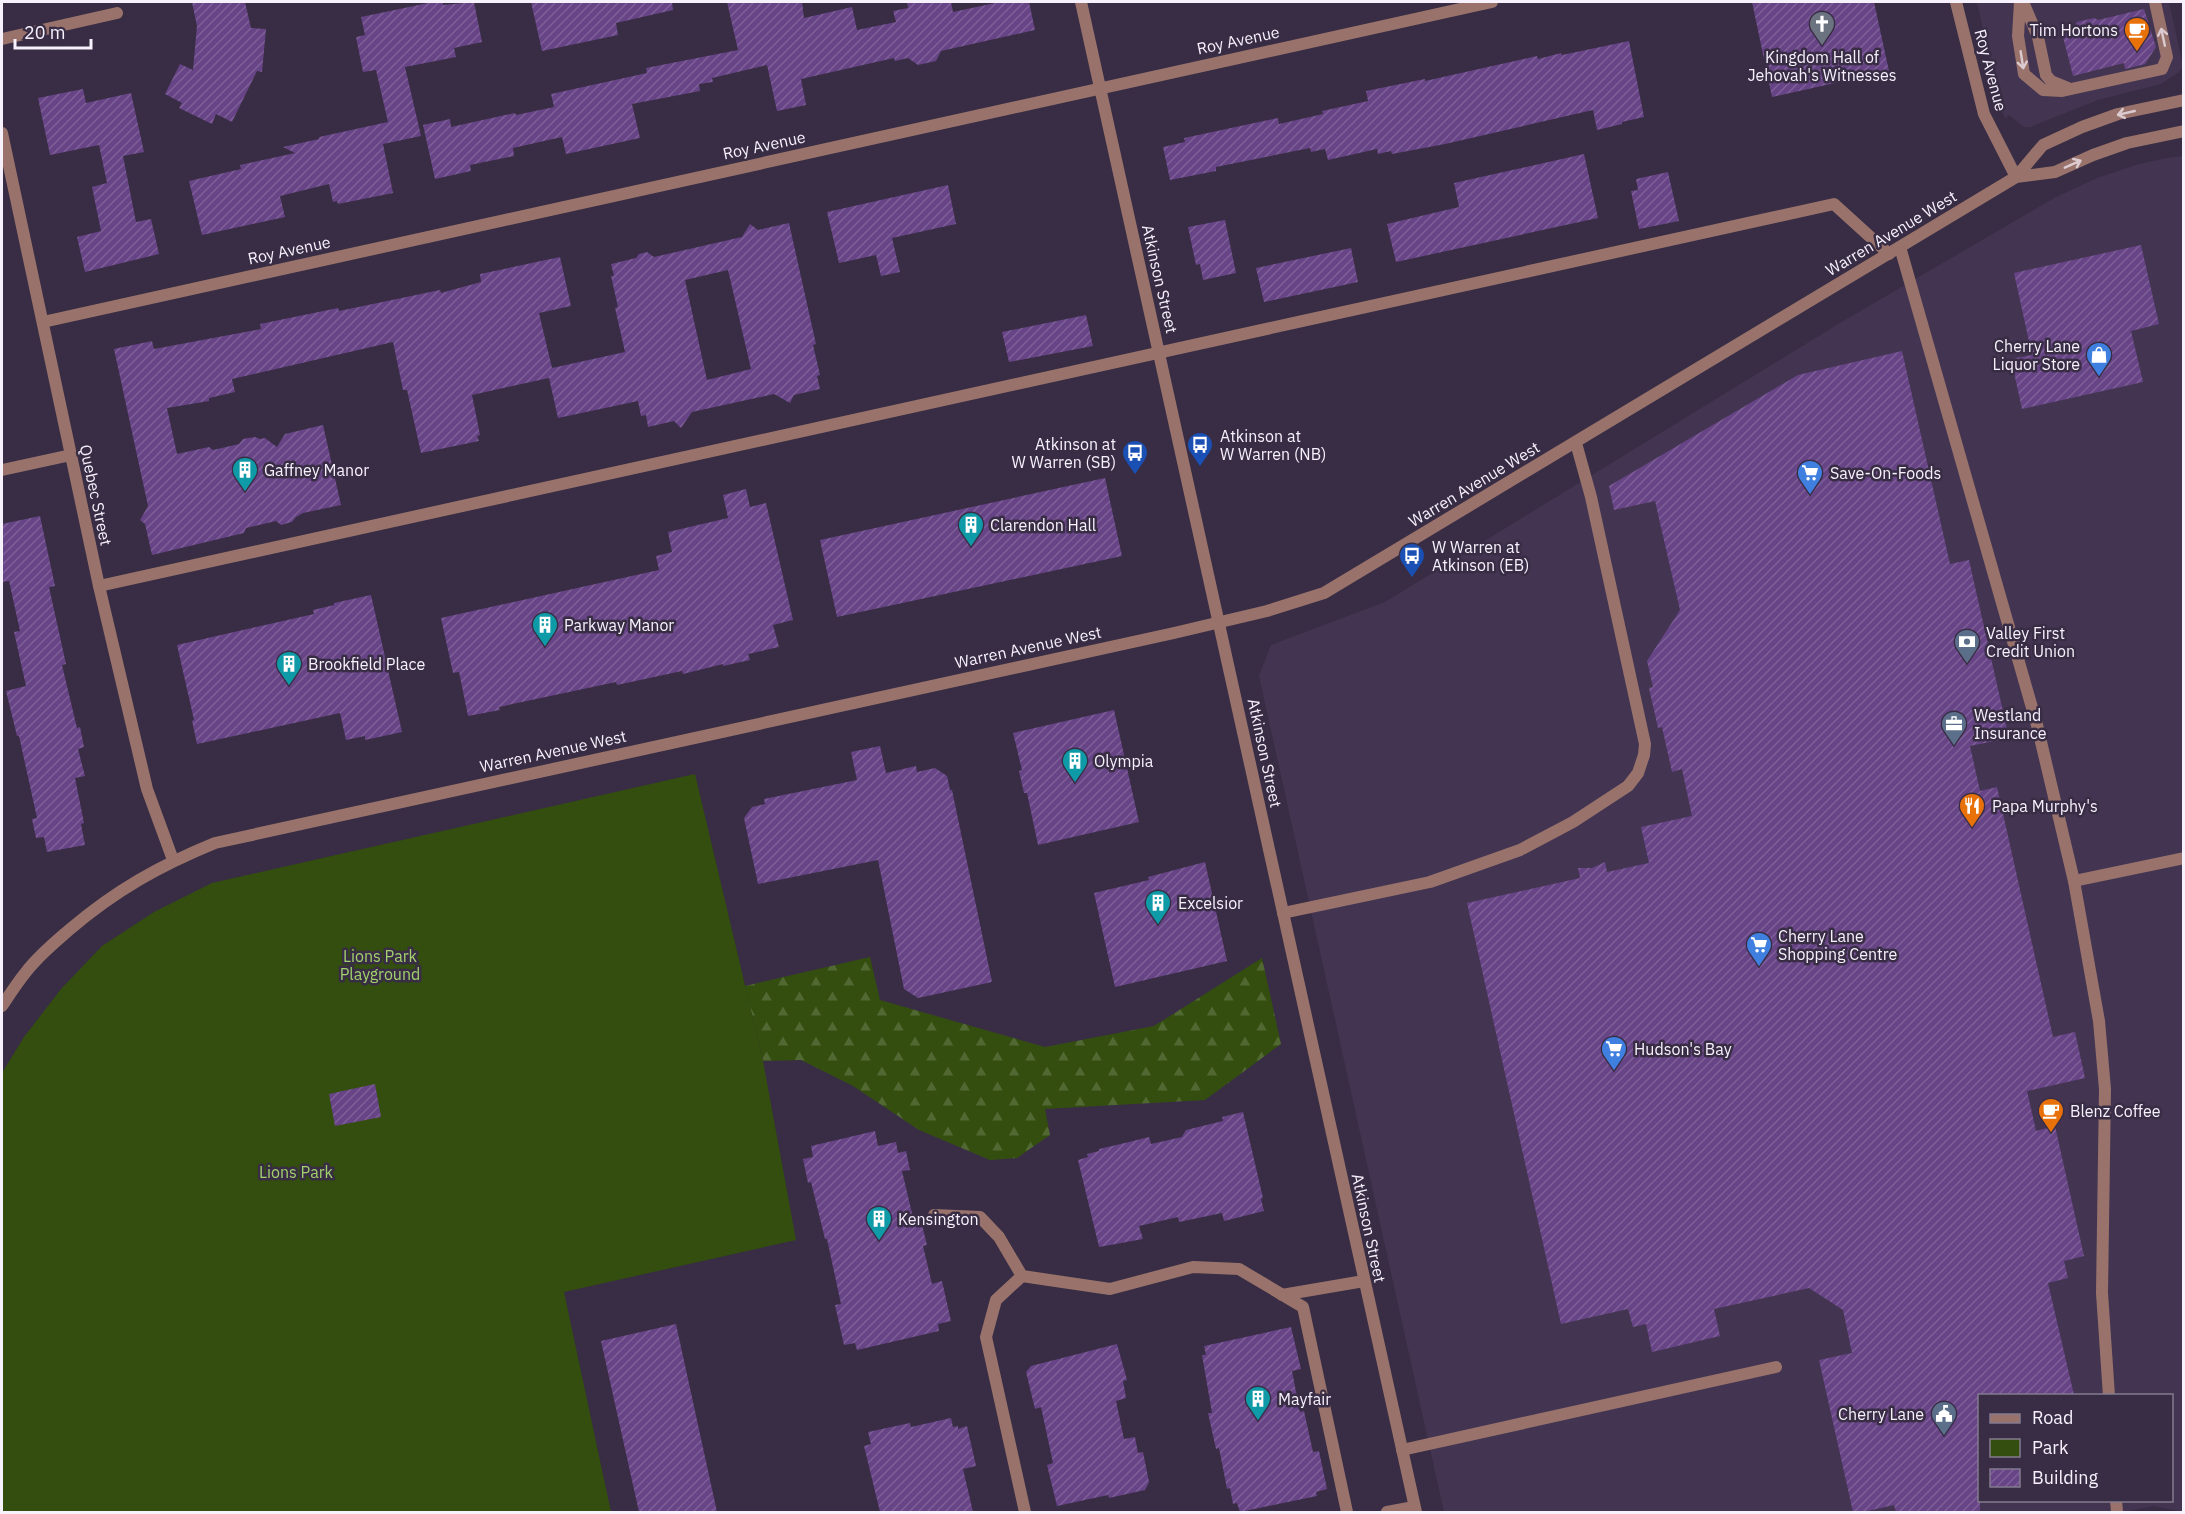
<svg xmlns="http://www.w3.org/2000/svg" width="2185" height="1514" font-family="'IBM Plex Sans',sans-serif">
  <style>
    .built { fill: #433552; fill-rule: evenodd }
    .forest { fill: url(#forest-firs) }
    .park { fill: #334e0e }
    .building { fill: url(#building-hatch); fill-rule: evenodd }
    .lines { fill: none; stroke-linecap: round; stroke-linejoin: round }
    .service { stroke: #99736b; stroke-width: 12 }
    .minor { stroke: #99736b; stroke-width: 12 }
    .tertiary { stroke: #99736b; stroke-width: 12 }
    .oneway { stroke: #dbcbd1 }
    .labels { text-anchor: middle; dominant-baseline: central; stroke-width: 5; stroke-linejoin: round; paint-order: stroke }
    .poi-label { font-size: 16px; fill: #f7f1fd; stroke: #382d44; text-anchor: start }
    .street-label { font-size: 16px; fill: #f7f1fd; stroke: #382d44 }
    .park-label { font-size: 16px; fill: #a2d16d; stroke: #382d44 }
  </style>
  <defs>
    <pattern id="forest-firs" width="22" height="20" patternUnits="userSpaceOnUse" patternTransform="scale(1.5)"><rect width="22" height="20" fill="#334e0e"/><path d="M5 1l3.5 6h-7zM16 11l3.5 6h-7z" fill="#516832"/></pattern>
    <pattern id="building-hatch" width="6" height="6" patternUnits="userSpaceOnUse" patternTransform="scale(1.5)"><rect width="6" height="6" fill="#674486"/><path d="M-1 1l2-2M0 6l6-6M5 7l2-2" fill="none" stroke="#7e5f98"/></pattern>
  </defs>
  <rect width="100%" height="100%" fill="#382d44"/>
  <path class="built" d="M1977 2H2169L2183 66 2179 72 2161 84 2098 100 2030 127H2024L2009 115 2005 118 2000 104Z
    M2183 156V1512L2154 1506 2123 1512H1444L1259 676 1271 645 1385 602 1840 323 2056 197 2097 178 2136 165 2166 158ZM1980 1396H2172V1500H1980Z"/>
  <path class="forest" d="M870 957 880 1000 1045 1047 1154 1026 1262 958 1281 1044 1205 1100 1045 1109 1050 1135 1017 1158 990 1160 919 1130 853 1086 801 1060 763 1061 745 986Z"/>
  <path class="park" d="M695 774 763 1061 796 1240 564 1292 611 1512H2V1073L24 1037 61 989 102 946 154 912 212 883Z"/>
  <path class="building" d="M192 2H245L251 28 266 29 262 72 257 71 232 122 216 114 212 124 179 108 182 103 165 94 180 64 193 70 197 26Z
    M433 2H443V5L474 2 482 42 454 48 456 57 405 67 421 136 383 144 393 193 338 204 337 201 333 202 329 184 280 196 285 217 202 235 189 181 241 169 240 165 295 153 283 147 319 139V137L388 122 376 70 363 72 356 37 365 35 361 17Z
    M531 2H672L673 10 616 23 618 35 542 51Z
    M727 2H802L804 18 852 7 857 30 896 22 893 11 908 8 907 2H951L953 12 1000 2H1029L1035 30 941 51 936 61 918 65 908 58 895 61 894 58 801 79 806 105 777 111 767 65 712 78 713 82 699 84 700 91 632 104 640 138 566 154 562 137 513 148 514 156 470 165 471 171 435 179 423 125 450 119 451 127 515 113 516 115 554 107 551 94 647 73 646 68 738 50Z
    M1752 2H1874L1889 71 1772 97Z
    M2144 9 2156 47 2145 64 2125 69 2124 63 2073 76 2061 29 2075 25 2077 22 2094 18 2098 20Z
    M1629 41 1644 117 1622 122V124L1597 130 1593 110 1445 144 1392 154 1391 151 1378 154 1377 149 1328 160 1325 149 1311 152 1310 148 1216 167V171L1170 180 1163 147 1185 142 1184 138 1278 118 1279 124 1323 114 1322 111 1368 101 1366 91 1425 79V81L1537 56 1538 59 1561 53 1562 55Z
    M83 89 86 103 131 93 144 152 123 156 136 222 151 219 159 254 85 272 77 237 101 231 92 187 107 183 99 145 50 155 38 98Z
    M1584 154 1598 218 1396 262 1387 224 1459 207 1454 183Z
    M1668 172 1679 221 1639 229 1631 191 1638 190 1636 179Z
    M948 185 956 224 892 238 900 272 881 276 876 255 839 263 827 212Z
    M1225 220 1236 273 1203 280 1200 264 1196 265 1188 227Z
    M789 223 816 344 813 345 820 375 817 376 820 389 794 395 790 403 774 394 692 412 681 428 674 421 648 427 646 415 641 416 638 401 558 418 549 378 472 395 480 435 477 436 479 441 421 453 407 390H403L393 342 232 379 235 392 209 398V401L167 408 177 454 209 447 213 450 239 444 243 439 255 437 260 439 265 438 277 447 285 434 323 425 341 505 303 513 296 517 292 522 281 525 276 521 246 528 244 533 152 555 145 524 140 520 148 506 114 349 152 341 154 349 261 329 260 324 338 308 339 311 440 290 441 293 481 282 480 274 560 257 571 306 539 313 552 368 625 352 615 308 618 307 611 276H614L611 264 636 258 639 254 647 252 654 257 742 237 750 224 758 230ZM728 270 751 369 707 380 685 280Z
    M2141 245 2159 324 2131 331 2143 382 2022 409 2011 359 2032 355 2014 273Z
    M1351 248 1358 282 1264 302 1256 268Z
    M1086 315 1093 346 1009 362 1002 332Z
    M1902 351 1950 564 1969 560 2009 738 1970 746 1980 791 1997 787 2053 1037 2075 1032 2085 1078 2027 1091 2036 1131 2055 1126 2084 1256 2064 1261 2068 1278 2048 1283 2074 1395H1980V1512H1896L1894 1505 1863 1512H1853L1819 1360 1852 1353 1843 1310 1809 1288 1714 1309 1720 1336 1652 1352 1646 1324 1633 1327 1628 1309 1561 1324 1467 903 1580 878 1578 868H1592L1605 862 1607 872 1649 863 1641 827 1692 816 1682 769 1672 772 1662 727 1658 728 1649 688 1653 687 1647 661 1680 610 1655 501 1614 510 1609 486 1798 375Z
    M1105 478 1122 556 837 617 820 540Z
    M746 489 750 507 766 503 793 620 773 625 779 647 748 654 750 660 723 666V664L683 674 682 671 617 685 616 682 499 707 500 710 468 716 459 672 453 673 441 618 659 570 656 556 672 552 668 532 728 518 723 495Z
    M40 516 55 586 49 587 66 664 62 665 77 728 80 727 84 747 78 749 85 776 75 778 84 823 81 824 85 845 47 852 44 837 36 838 32 819 37 818 19 736H17L6 691 26 686 14 632 20 631 9 581 2 582V524Z
    M371 595 402 732 365 740V736L346 740 340 713 197 744 192 721 194 720 177 645 314 614 313 610 334 605V603Z
    M1114 710 1139 822 1038 845 1027 793H1024L1019 771 1022 770 1013 733Z
    M880 746 886 773 916 766 917 772 935 768 947 776 950 790H952L992 982 918 998 904 989 878 860 758 884 744 818 752 807 765 804 764 799 857 780 851 752Z
    M1205 862 1227 961 1115 987 1094 893 1149 880 1148 877Z
    M375 1084 381 1117 335 1126 329 1094Z
    M1243 1112 1263 1198 1261 1199 1264 1211 1224 1221 1222 1213 1179 1222 1178 1217 1139 1226 1143 1239 1099 1247 1078 1160 1088 1157 1087 1154 1099 1151V1149L1129 1142 1149 1137 1151 1144 1182 1137 1186 1130 1223 1121 1222 1117Z
    M875 1131 878 1146 896 1142 898 1153 906 1151 910 1170 902 1171 915 1226 922 1225 927 1245 923 1246 932 1284 942 1281 951 1321 938 1324 939 1331 857 1350 855 1343 844 1345 835 1305 841 1304 827 1239H825L811 1182 808 1183 803 1159 813 1157 811 1146Z
    M676 1324 717 1512H639L601 1341Z
    M1291 1327 1301 1369 1292 1371 1300 1412 1304 1411 1313 1452 1319 1451 1327 1489 1316 1492 1317 1496 1240 1512 1237 1503 1233 1504 1230 1488 1227 1489 1219 1448 1216 1449 1208 1413H1212L1202 1355H1206L1204 1346Z
    M1117 1344 1127 1380 1123 1381 1126 1398 1116 1401 1124 1439 1135 1437 1138 1453 1143 1452 1149 1482 1145 1490 1109 1498 1108 1495 1057 1506 1047 1465 1053 1463 1041 1407 1035 1409 1026 1372 1031 1366Z
    M951 1418 953 1427 958 1426V1429L967 1426 976 1466 963 1469 973 1512H880L864 1446 871 1444 868 1432 910 1423 911 1427Z"/>
  <g class="lines">
    <path class="service" d="M2020 2 2018 36 2024 74 2043 90 2062 91 2162 69 2167 57 2155 2
      M2023 2 2038 37 2046 75 2051 81 2068 88
      M1900 247 2037 725 2074 881 2099 1021 2105 1089 2102 1293 2109 1396
      M99 586 1834 204 1889 254
      M1283 913 1430 882 1520 850 1573 822 1628 786 1638 773 1644 755 1645 744 1591 497 1576 443
      M934 1215 980 1217 999 1237 1022 1276
      M1282 1295 1364 1281
      M1402 1450 1776 1367
      M2116 1500 2117 1512
      M1025 1512 986 1337 996 1300 1022 1276 1110 1289 1193 1267 1239 1269 1303 1307 1347 1512
      M1387 1512 1414 1507"/>
    <path class="minor" d="M1081 2 1416 1512
      M1956 2 1984 114 2016 177
      M2 39 117 13
      M2 133 99 586 147 789 173 860
      M43 322 1492 2
      M2 470 71 455
      M2074 881 2184 858"/>
    <path class="tertiary" d="M2016 177 2055 172 2093 155 2127 143 2184 131
      M2 1006C10 994 17 983 26 972 38 956 54 943 69 930 116 890 159 866 215 843L1174 633 1267 611 1324 593 2016 177 2043 145 2082 127 2118 114 2184 100"/>
  </g>
  <defs><path id="oneway-shaft" d="M-6 0H5M1.5-3L5.5 0L1.5 3" fill="none" stroke-width="1.6" stroke-linecap="round" stroke-linejoin="round" transform="scale(1.5)"/></defs>
  <g class="oneway">
    <use href="#oneway-shaft" transform="translate(2163 37) rotate(-102)"/>
    <use href="#oneway-shaft" transform="translate(2022 60) rotate(81)"/>
    <use href="#oneway-shaft" transform="translate(2126 113) rotate(167)"/>
    <use href="#oneway-shaft" transform="translate(2073 164) rotate(-24)"/>
  </g>
  <defs>
    <symbol id="church-pin" viewBox="-11 -11 22 30"><path d="M0 17L-7.5 6A9.5 9.5 0 1 1 7.5 6Z" fill="#6b7280" stroke="#382d44"/><path d="M-1.2-6h2.4v3.5h3.3v2.4h-3.3V6h-2.4V-.1h-3.3v-2.4h3.3Z" fill="#fff"/></symbol>
    <symbol id="cafe-pin" viewBox="-11 -11 22 30"><path d="M0 17L-7.5 6A9.5 9.5 0 1 1 7.5 6Z" fill="#e8710a" stroke="#382d44"/><path d="M-5.5-4.5H6V0H3Q3 3.5 0 3.5H-2.5Q-5.5 3.5-5.5 0ZM3-3.2v2h1.7v-2ZM-6 4.5H4V6H-6Z" fill="#fff"/></symbol>
    <symbol id="shop-pin" viewBox="-11 -11 22 30"><path d="M0 17L-7.5 6A9.5 9.5 0 1 1 7.5 6Z" fill="#3f7fe0" stroke="#382d44"/><path d="M-5-2.5h2.3a2.7 3.5 0 0 1 5.4 0H5L5.5 6h-11ZM-1.5-2.5h3a1.5 2.3 0 0 0-3 0Z" fill="#fff"/></symbol>
    <symbol id="bus-pin" viewBox="-11 -11 22 30"><path d="M0 17L-7.5 6A9.5 9.5 0 1 1 7.5 6Z" fill="#1a4fb4" stroke="#382d44"/><path d="M-5-6H5V4H4V6H2V4H-2V6H-4V4H-5ZM-3.5-4V0h7V-4ZM-3.5 1.2v1.5H-2V1.2ZM2 1.2v1.5H3.5V1.2Z" fill="#fff"/></symbol>
    <symbol id="building-pin" viewBox="-11 -11 22 30"><path d="M0 17L-7.5 6A9.5 9.5 0 1 1 7.5 6Z" fill="#0f9aa8" stroke="#382d44"/><path d="M-4-6H4V6H1V3H-1V6H-4ZM-2.5-4.3h1.7v1.8h-1.7ZM.8-4.3h1.7v1.8H.8ZM-2.5-1h1.7V.8h-1.7ZM.8-1h1.7V.8H.8Z" fill="#fff"/></symbol>
    <symbol id="supermarket-pin" viewBox="-11 -11 22 30"><path d="M0 17L-7.5 6A9.5 9.5 0 1 1 7.5 6Z" fill="#3f7fe0" stroke="#382d44"/><path d="M-6-5.5h2.5l.6 2H6L4.5 2H-2.5L-4.4-4H-6ZM-1.5 3.2a1.3 1.3 0 1 0 .1 0ZM3 3.2a1.3 1.3 0 1 0 .1 0Z" fill="#fff"/></symbol>
    <symbol id="bank-pin" viewBox="-11 -11 22 30"><path d="M0 17L-7.5 6A9.5 9.5 0 1 1 7.5 6Z" fill="#5c6f8a" stroke="#382d44"/><path d="M-6-4H6V4H-6ZM0-2.3a2.3 2.3 0 1 0 0 4.6a2.3 2.3 0 1 0 0-4.6Z" fill="#fff"/></symbol>
    <symbol id="office-pin" viewBox="-11 -11 22 30"><path d="M0 17L-7.5 6A9.5 9.5 0 1 1 7.5 6Z" fill="#5c6f8a" stroke="#382d44"/><path d="M-6-3h4V-5.5h4V-3h4V5H-6ZM-1-4.5V-3h2v-1.5ZM-6 0V1H6V0Z" fill="#fff"/></symbol>
    <symbol id="restaurant-pin" viewBox="-11 -11 22 30"><path d="M0 17L-7.5 6A9.5 9.5 0 1 1 7.5 6Z" fill="#e8710a" stroke="#382d44"/><path d="M-5-6h1v4h1v-4h1v4h1v-4h1v5L-1.5 .5V6h-2V.5L-5-1ZM5-6V6H3V1.5H1.5Q1.5-4 5-6Z" fill="#fff"/></symbol>
    <symbol id="civic-pin" viewBox="-11 -11 22 30"><path d="M0 17L-7.5 6A9.5 9.5 0 1 1 7.5 6Z" fill="#5c6f8a" stroke="#382d44"/><path d="M-.6-6.5H3V-4.5H.6V-3L4-1V1h2V6H-6V1h2V-1L-.6-3ZM-1.2 2.5V6h2.4V2.5Z" fill="#fff"/></symbol>
  </defs>
  <g fill-rule="evenodd">
    <use href="#church-pin" x="1807" y="9" width="30" height="40"/>
    <use href="#cafe-pin" x="2122" y="15" width="30" height="40"/>
    <use href="#shop-pin" x="2084" y="340" width="30" height="40"/>
    <use href="#bus-pin" x="1185" y="430" width="30" height="40"/>
    <use href="#bus-pin" x="1120" y="438" width="30" height="40"/>
    <use href="#building-pin" x="230" y="455" width="30" height="40"/>
    <use href="#supermarket-pin" x="1795" y="458" width="30" height="40"/>
    <use href="#building-pin" x="956" y="510" width="30" height="40"/>
    <use href="#bus-pin" x="1397" y="541" width="30" height="40"/>
    <use href="#building-pin" x="530" y="610" width="30" height="40"/>
    <use href="#bank-pin" x="1952" y="627" width="30" height="40"/>
    <use href="#building-pin" x="274" y="649" width="30" height="40"/>
    <use href="#office-pin" x="1939" y="709" width="30" height="40"/>
    <use href="#building-pin" x="1060" y="746" width="30" height="40"/>
    <use href="#restaurant-pin" x="1957" y="791" width="30" height="40"/>
    <use href="#building-pin" x="1143" y="888" width="30" height="40"/>
    <use href="#supermarket-pin" x="1744" y="930" width="30" height="40"/>
    <use href="#supermarket-pin" x="1599" y="1034" width="30" height="40"/>
    <use href="#cafe-pin" x="2036" y="1096" width="30" height="40"/>
    <use href="#building-pin" x="864" y="1204" width="30" height="40"/>
    <use href="#building-pin" x="1243" y="1384" width="30" height="40"/>
    <use href="#civic-pin" x="1929" y="1399" width="30" height="40"/>
  </g>
  <g class="labels">
    <g class="poi-label">
      <text x="2118" y="30" text-anchor="end">Tim Hortons</text>
      <text x="1822" y="57" text-anchor="middle">Kingdom Hall of<tspan x="1822" dy="18">Jehovah's Witnesses</tspan></text>
      <text x="2080" y="346" text-anchor="end">Cherry Lane<tspan x="2080" dy="18">Liquor Store</tspan></text>
      <text x="1220" y="436">Atkinson at<tspan x="1220" dy="18">W Warren (NB)</tspan></text>
      <text x="1116" y="444" text-anchor="end">Atkinson at<tspan x="1116" dy="18">W Warren (SB)</tspan></text>
      <text x="264" y="470">Gaffney Manor</text>
      <text x="1830" y="473">Save-On-Foods</text>
      <text x="990" y="525">Clarendon Hall</text>
      <text x="1432" y="547">W Warren at<tspan x="1432" dy="18">Atkinson (EB)</tspan></text>
      <text x="564" y="625">Parkway Manor</text>
      <text x="1986" y="633">Valley First<tspan x="1986" dy="18">Credit Union</tspan></text>
      <text x="308" y="664">Brookfield Place</text>
      <text x="1974" y="715">Westland<tspan x="1974" dy="18">Insurance</tspan></text>
      <text x="1094" y="761">Olympia</text>
      <text x="1992" y="806">Papa Murphy's</text>
      <text x="1178" y="903">Excelsior</text>
      <text x="1778" y="936">Cherry Lane<tspan x="1778" dy="18">Shopping Centre</tspan></text>
      <text x="1634" y="1049">Hudson's Bay</text>
      <text x="2070" y="1111">Blenz Coffee</text>
      <text x="898" y="1219">Kensington</text>
      <text x="1278" y="1399">Mayfair</text>
      <text x="1924" y="1414" text-anchor="end">Cherry Lane</text>
    </g>
    <g class="street-label">
      <text transform="translate(1238 40) rotate(-12)">Roy Avenue</text>
      <text transform="translate(1991 70) rotate(75)">Roy Avenue</text>
      <text transform="translate(764 145) rotate(-12)">Roy Avenue</text>
      <text transform="translate(1891 233) rotate(-31)">Warren Avenue West</text>
      <text transform="translate(289 250) rotate(-12)">Roy Avenue</text>
      <text transform="translate(1160 279) rotate(77)">Atkinson Street</text>
      <text transform="translate(1474 484) rotate(-31)">Warren Avenue West</text>
      <text transform="translate(96 495) rotate(78)">Quebec Street</text>
      <text transform="translate(1028 647) rotate(-12)">Warren Avenue West</text>
      <text transform="translate(553 751) rotate(-12)">Warren Avenue West</text>
      <text transform="translate(1265 753) rotate(78)">Atkinson Street</text>
      <text transform="translate(1369 1228) rotate(78)">Atkinson Street</text>
    </g>
    <g class="park-label">
      <text x="380" y="956">Lions Park<tspan x="380" dy="18">Playground</tspan></text>
      <text x="296" y="1172">Lions Park</text>
    </g>
  </g>
  <rect width="2185" height="1514" fill="none" stroke="#f7f1fd" stroke-width="6"/>
  <rect x="1978" y="1394" width="195" height="108" fill="#382d44" stroke="#847b8e" stroke-width="1.5"/>
  <rect x="1990" y="1414" width="30" height="9" fill="#99736b" stroke="#847b8e" stroke-width="1.5"/>
  <text x="2032" y="1424" font-size="18" fill="#f7f1fd">Road</text>
  <rect x="1990" y="1439" width="30" height="18" fill="#334e0e" stroke="#847b8e" stroke-width="1.5"/>
  <text x="2032" y="1454" font-size="18" fill="#f7f1fd">Park</text>
  <rect x="1990" y="1469" width="30" height="18" fill="url(#building-hatch)" stroke="#847b8e" stroke-width="1.5"/>
  <text x="2032" y="1484" font-size="18" fill="#f7f1fd">Building</text>
  <path d="M15 39v9h76v-9" fill="none" stroke="#f7f1fd" stroke-width="3"/>
  <text x="24" y="39" font-size="18" fill="#f7f1fd" stroke="#382d44" stroke-width="4.5" paint-order="stroke">20 m</text>
</svg>
